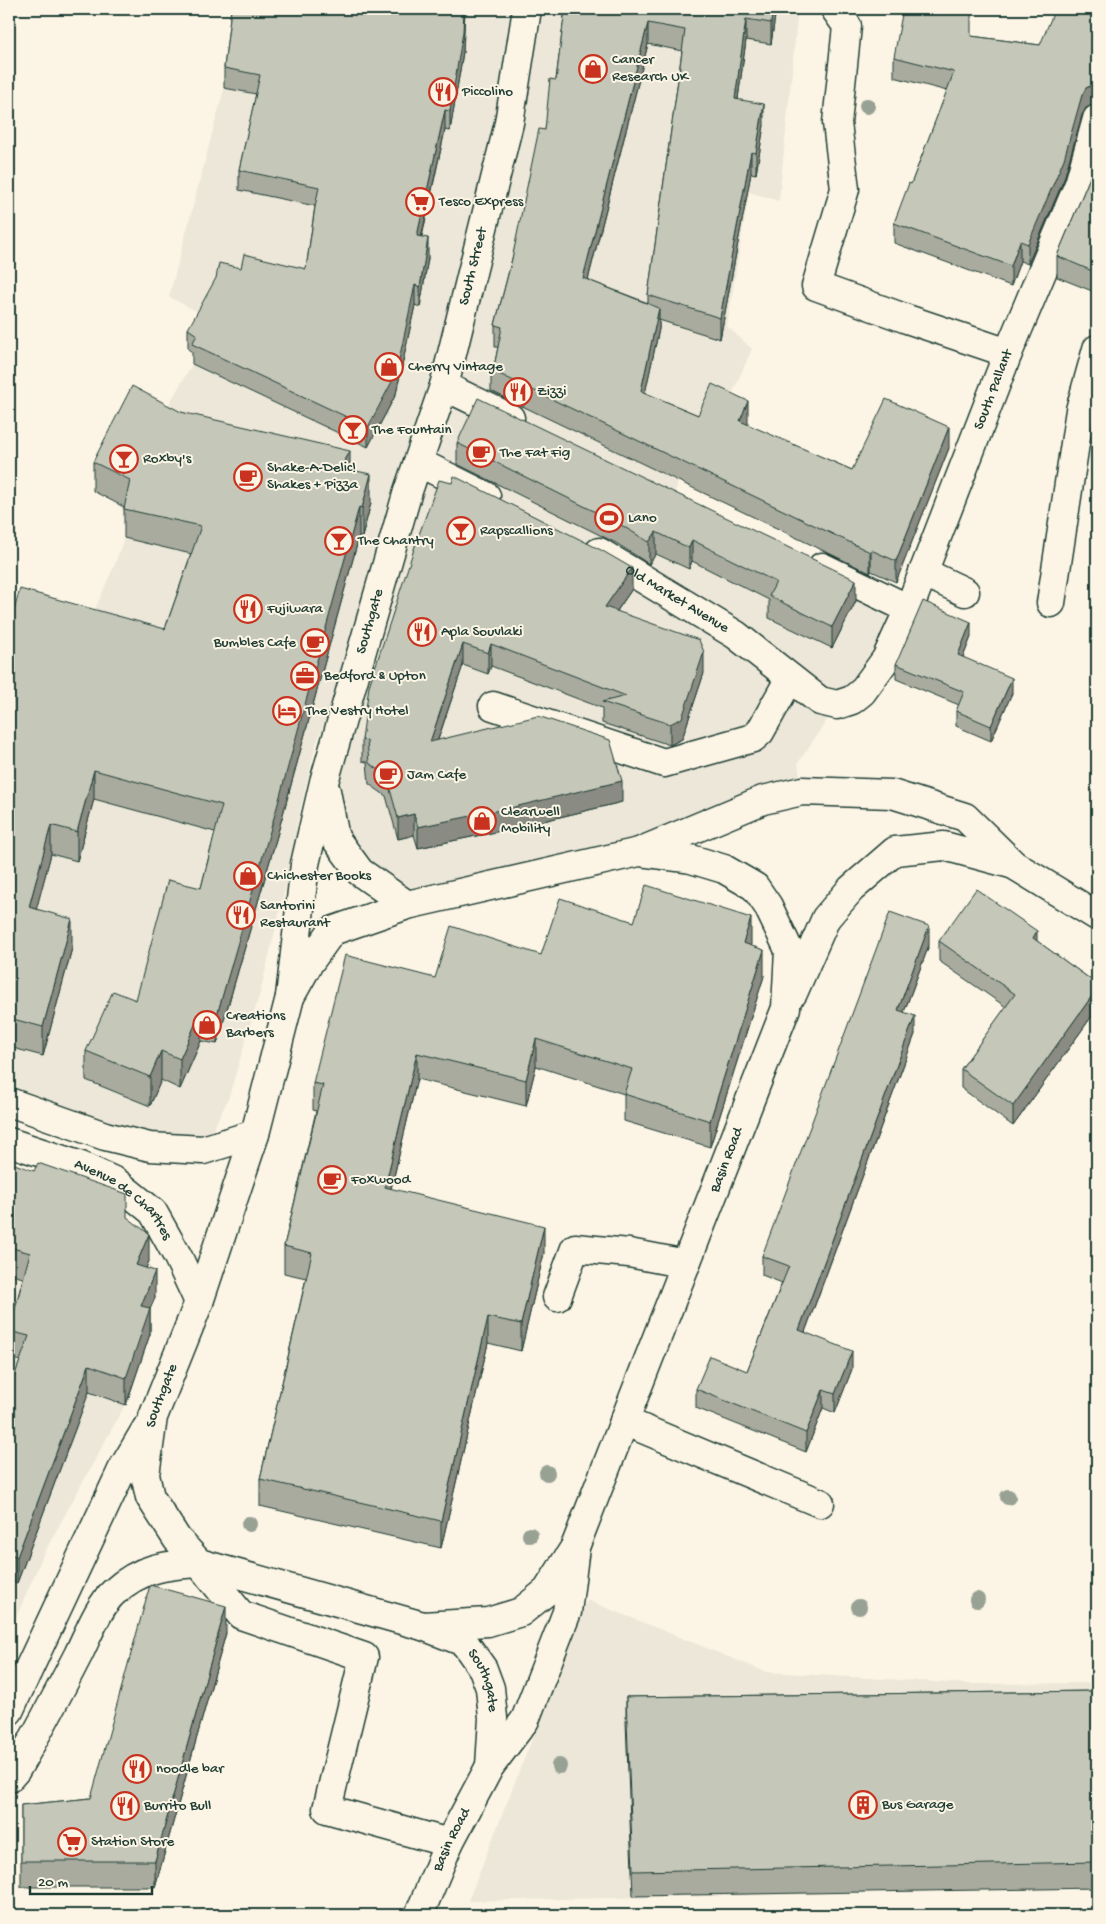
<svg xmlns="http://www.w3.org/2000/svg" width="1106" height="1924" font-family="'Gochi Hand',sans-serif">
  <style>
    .built { fill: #ece7d8 }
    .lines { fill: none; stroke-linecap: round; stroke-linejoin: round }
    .minor-casing { stroke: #1f3d34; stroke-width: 31 }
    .major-casing { stroke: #1f3d34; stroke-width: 31 }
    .minor { stroke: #fcf5e5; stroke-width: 28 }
    .major { stroke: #fcf5e5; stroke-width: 28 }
    .rail-casing { stroke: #1f3d34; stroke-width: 5.5 }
    .rail { stroke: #fcf5e5; stroke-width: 4; stroke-dasharray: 11; stroke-linecap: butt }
    .tree { fill: #97a194 }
    .wall { fill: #a9ab9f; stroke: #1f3d34; fill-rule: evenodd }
    .shaded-wall { fill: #8a8b82; stroke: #1f3d34 }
    .building { fill: #c5c7b9; stroke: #1f3d34 }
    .labels { text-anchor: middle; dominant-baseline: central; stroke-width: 4; stroke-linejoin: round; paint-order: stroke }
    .poi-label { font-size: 15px; fill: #1f3d34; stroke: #fcf5e5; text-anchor: start }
    .street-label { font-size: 15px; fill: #1f3d34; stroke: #fcf5e5 }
  </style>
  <rect width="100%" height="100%" fill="#fcf5e5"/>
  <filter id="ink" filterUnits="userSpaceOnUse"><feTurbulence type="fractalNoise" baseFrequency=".02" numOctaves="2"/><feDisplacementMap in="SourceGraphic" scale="10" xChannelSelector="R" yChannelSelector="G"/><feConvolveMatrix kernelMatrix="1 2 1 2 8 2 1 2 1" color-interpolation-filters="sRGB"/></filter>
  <g filter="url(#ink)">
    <path class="built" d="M234 9H798L779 201 749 192 727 326 752 349 724 412 680 478 673 496 909 609 837 705 798 763 802 791 639 852 407 905 360 872 324 782 372 608 316 744 297 824 292 860 260 993 228 1099 203 1150 9 1102V657L83 636 115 564 124 538 129 516 115 502 93 491 166 409 197 356 188 349 206 316 169 297 224 89Z
      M9 1175 147 1249 153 1282 126 1403 43 1555 9 1634Z
      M587 1600 766 1672 969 1684 1097 1683V1888L468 1901Z"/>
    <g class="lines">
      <defs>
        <g id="minor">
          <path d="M835 9 847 26 837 123 845 189 816 286 907 319 1008 353"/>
          <path d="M444 386 510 418"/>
          <path d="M418 462 486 496"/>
          <path id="s1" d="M599 552 736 635 820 701 837 705 852 700 862 692 886 659 909 609 1008 353 1079 184 1097 119"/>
          <path d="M822 567 909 609"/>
          <path d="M923 572 965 592"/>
          <path d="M1051 603 1080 410 1097 349"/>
          <path d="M493 706 664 763 753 738 760 732 790 678"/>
          <path d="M326 791 335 838 360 872 407 905"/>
          <path id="s2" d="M290 997 305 864 324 782 408 491 444 386 509 123 527 9"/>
          <path d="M557 1297 575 1248 629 1253 686 1264"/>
          <path d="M624 1421 820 1503"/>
          <path d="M199 1563 241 1615 364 1657 327 1809 449 1843"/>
          <path id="s3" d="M423 1626 464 1642 483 1669 490 1688 493 1718 490 1766"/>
          <path id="s4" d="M419 1915 449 1843 490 1766 525 1720 567 1612 575 1547"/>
        </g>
        <g id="major">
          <path id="s5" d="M639 852 691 859 724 869 755 887 768 906 789 950 786 1008 575 1547 547 1591 521 1612 488 1622 423 1626 199 1563 177 1539 150 1497 145 1475 153 1417 199 1302 255 1134 290 997 309 963 332 931 407 905 639 852 763 800 802 791 892 794 965 817 1014 865 1097 916"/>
          <path d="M793 993 826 918 851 889 895 851 944 846 1011 864"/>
          <path d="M9 1102 105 1136 150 1147 203 1150 255 1134"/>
          <path id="s6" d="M9 1142 81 1166 116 1182 153 1212 178 1257 199 1302"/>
          <path d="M9 1711 123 1468 146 1429"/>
          <path d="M9 1778 16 1770C38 1732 58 1694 78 1655 87 1637 99 1605 114 1592 140 1568 165 1565 199 1563"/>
        </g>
      </defs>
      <use href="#minor" class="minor-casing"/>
      <use href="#major" class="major-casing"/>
      <use href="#minor" class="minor"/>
      <use href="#major" class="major"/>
      <defs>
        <path id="rail" d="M940 1915 1097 1912"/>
      </defs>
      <use href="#rail" class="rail-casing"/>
      <use href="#rail" class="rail"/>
    </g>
    <g class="tree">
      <circle cx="867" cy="106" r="8"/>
      <circle cx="547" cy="1473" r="8"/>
      <circle cx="1008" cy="1497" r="8"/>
      <circle cx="249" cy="1524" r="8"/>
      <circle cx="530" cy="1535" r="8"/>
      <circle cx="977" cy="1600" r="8"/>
      <circle cx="859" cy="1607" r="8"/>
      <circle cx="559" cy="1766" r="8"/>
    </g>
    <path class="wall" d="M231 9H465L463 52 450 131 445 130 422 237 428 258 420 307 415 305 396 394 368 447 192 364V352L188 349V329L241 268 306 269 315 206 239 190V170L256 94 224 88V68Z
      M565 9H776L771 44 746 40 738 99 764 125 756 174 751 173 720 339 659 320V329L645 393 698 415 748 423 747 425 852 470 949 448 896 582 871 571 870 573 491 391V370L495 362 498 347H495V325L545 130 556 80ZM648 44 682 51 648 295V303L588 280Z
      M1097 9V104H1094L1086 108 1082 115 1064 179 1028 264 1020 261 1011 286 894 243V223L911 184 947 91 894 77V57L971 36 1040 45Z
      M1097 156V293L1057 277V256L1093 170Z
      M181 412 350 470 371 503 362 537H359L277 836 217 1044 201 1041 180 1089 161 1080 150 1106 86 1080V1051L136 1000 201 888 215 832 94 799 77 861 51 854 36 909 72 948 43 1056 9 1047V628L165 629 191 554 124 538V507L93 491V462Z
      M457 443 856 601 832 648 769 618V600L692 561 689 569 656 554 649 564 616 543 457 464Z
      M417 540 632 589 617 611 704 673 682 739 670 745 602 723V708L491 666 488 674 463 665 438 740 622 802 510 829 418 848 414 835 398 839 386 796 369 784 367 762 362 761V740Z
      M971 637 963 657 1012 693 991 741 956 726V711L959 705 896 679V664Z
      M634 922 751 945 764 976 710 1147 624 1121V1094L536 1066 526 1106 417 1079 391 1189 544 1253 521 1351 488 1343 441 1548 260 1506V1479L306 1278 284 1273V1246L316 1111 313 1110V1083L435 978 541 955Z
      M939 941H1037L1097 984V1009L1013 1126 961 1088V1069L1006 1007 939 961Z
      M929 945 904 1012 915 1034 805 1332 852 1369 835 1413 823 1408 806 1452 696 1408V1389L747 1371 782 1283 762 1275V1256Z
      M9 1153 11 1163 127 1217 149 1261 146 1268 155 1298 150 1309V1334L126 1405 89 1392 17 1583 9 1580V1391L20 1361 9 1358V1331L23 1278 9 1274Z
      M226 1633 155 1887H21V1805L91 1798Z
      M1097 1691V1888L633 1896 626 1722V1697Z"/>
    <path class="shaded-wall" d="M464 9H465L463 52 450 131V111Z
      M773 9H776L771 44V23Z
      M746 19V40L735 120V99Z
      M648 23V44L583 299V278Z
      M1094 84V104L1086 108 1082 115 1064 179 1028 264V244L1082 95 1086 88Z
      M764 104V125L756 174V153Z
      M445 110V130L417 256V236Z
      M751 152V173L720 339V318Z
      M428 238V258L420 307V287Z
      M1020 241V261L1011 286V266Z
      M415 285V305L396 394 368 447V427Z
      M659 308V329L641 412V391Z
      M748 401V423L740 442V421Z
      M949 427V448L896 582V561Z
      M350 451V480L341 468Z
      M371 474V503L362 537V508Z
      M359 507V537L277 836 217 1044V1015Z
      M656 532V554L649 564V542Z
      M692 540V561L689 569V548Z
      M871 550V571L870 573V552Z
      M632 568V589L605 628V607Z
      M856 580V601L832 648V627Z
      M971 622V637L958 670V655Z
      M463 644V665L430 763V742Z
      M491 644V666L488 674V653Z
      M704 652V673L682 739 670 745V724Z
      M1012 678V693L991 741V726Z
      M94 770V799L77 861V832Z
      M622 781V802L510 829 418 848V827Z
      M414 814V835L398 839V818Z
      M51 825V854L29 937V907Z
      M751 918V945L743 969V943Z
      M72 919V948L43 1056V1027Z
      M929 926V945L898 1028V1010Z
      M1037 931V950L1033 938Z
      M764 950V976L710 1147V1121Z
      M1097 989V1009L1013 1126V1106Z
      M201 1011V1041L180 1089V1059Z
      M915 1016V1034L799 1348V1330Z
      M536 1039V1066L526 1106V1080Z
      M161 1051V1080L150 1106V1077Z
      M417 1053V1079L385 1214V1187Z
      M544 1226V1253L521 1351V1324Z
      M149 1234V1261L136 1292V1265Z
      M155 1271V1298L150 1309V1334L126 1405V1378L141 1306Z
      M488 1317V1343L441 1548V1521Z
      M852 1351V1369L835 1413V1394Z
      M89 1365V1392L17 1583V1557Z
      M823 1390V1408L806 1452V1433Z
      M226 1606V1633L155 1887V1861Z"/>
    <path class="building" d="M231 9H464L463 32 450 111 445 110 417 236 428 238 420 287 415 285 396 374 368 427 192 344 197 335 188 329 216 278 219 263 241 268 244 254 306 269 315 207 319 187 239 170 260 75 224 68Z
      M565 9H773L771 23 746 19 735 99 764 104 756 153 751 152 720 318 648 295 685 30 648 23 583 278 659 308 641 391 698 415 712 384 748 401 740 421 852 470 886 399 949 427 896 561 871 550 870 552 491 370 495 362 502 327 495 325 512 259 539 129 545 130 550 79 556 80Z
      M903 9H971V36L1040 45 1055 9H1097V84H1094L1086 88 1082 95 1064 159 1028 244 1020 241 1011 266 894 223 909 183 911 184 954 72 894 57Z
      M1097 156V273L1057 256 1093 170Z
      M132 386 181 412 350 451 341 468 371 474 362 508 359 507 277 807 217 1015 201 1011 180 1059 161 1051 150 1077 86 1051 113 991 136 1000 168 880 201 888 222 805 94 770 77 832 51 825 29 907 72 919 43 1027 9 1018V628L20 589 165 629 201 526 124 509 130 480 93 462Z
      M478 398 856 580 832 627 769 596 776 582 692 540 689 548 656 532 649 542 616 522 457 443Z
      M454 476 601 550 632 568 605 607 699 640 704 652 682 718 670 724 602 702 626 696 491 644 488 653 463 644 430 742 538 716 610 740 622 781 510 808 418 827 414 814 398 818 386 775 369 763 367 741 362 740 369 686 417 540 439 480 452 483Z
      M923 601 971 622 958 655 1012 678 991 726 956 711 964 692 896 664Z
      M646 885 751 918 743 943 764 950 710 1121 624 1094 632 1069 536 1039 526 1080 417 1053 385 1187 544 1226 521 1324 488 1317 441 1521 260 1479 312 1253 284 1246 323 1085 313 1083 345 955 435 978 451 926 541 955 560 898 634 922Z
      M976 889 1037 931 1033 938 1097 984V989L1013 1106 961 1069 1015 994 939 941Z
      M890 912 929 926 898 1010 915 1016 799 1330 852 1351 835 1394 823 1390 806 1433 696 1389 710 1356 747 1371 789 1266 762 1256Z
      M9 1153 11 1154 9 1162Z
      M9 1162 34 1171 38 1163 127 1194V1217L149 1234 136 1265 155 1271 141 1306 150 1308 126 1378 89 1365 17 1557 9 1553V1391L29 1336 9 1331 30 1253 9 1247Z
      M150 1585 226 1606 155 1861H21V1805L91 1798Z
      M1097 1691V1862L633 1871 626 1697Z"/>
  </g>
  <defs>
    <symbol id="shop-ring" viewBox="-11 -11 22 22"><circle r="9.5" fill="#fcf5e5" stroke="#c8321e" stroke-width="1.5"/><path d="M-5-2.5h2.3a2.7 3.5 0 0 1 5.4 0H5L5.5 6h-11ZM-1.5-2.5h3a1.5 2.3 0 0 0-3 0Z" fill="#c8321e"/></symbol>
    <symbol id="restaurant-ring" viewBox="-11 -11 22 22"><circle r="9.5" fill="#fcf5e5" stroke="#c8321e" stroke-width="1.5"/><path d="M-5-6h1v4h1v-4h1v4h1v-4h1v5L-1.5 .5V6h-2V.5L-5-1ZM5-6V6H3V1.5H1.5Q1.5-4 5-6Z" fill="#c8321e"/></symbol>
    <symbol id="supermarket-ring" viewBox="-11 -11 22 22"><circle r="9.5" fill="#fcf5e5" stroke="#c8321e" stroke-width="1.5"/><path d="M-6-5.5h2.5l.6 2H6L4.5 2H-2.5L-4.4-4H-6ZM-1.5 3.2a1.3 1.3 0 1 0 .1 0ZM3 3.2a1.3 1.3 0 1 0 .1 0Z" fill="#c8321e"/></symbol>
    <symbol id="bar-ring" viewBox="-11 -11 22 22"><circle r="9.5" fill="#fcf5e5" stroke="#c8321e" stroke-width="1.5"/><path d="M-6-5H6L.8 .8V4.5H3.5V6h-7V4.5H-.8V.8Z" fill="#c8321e"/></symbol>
    <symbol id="cafe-ring" viewBox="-11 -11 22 22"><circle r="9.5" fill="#fcf5e5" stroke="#c8321e" stroke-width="1.5"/><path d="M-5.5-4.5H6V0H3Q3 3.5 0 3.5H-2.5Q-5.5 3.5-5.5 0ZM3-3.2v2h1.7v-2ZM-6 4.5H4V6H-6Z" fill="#c8321e"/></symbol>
    <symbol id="stadium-ring" viewBox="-11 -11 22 22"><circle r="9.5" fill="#fcf5e5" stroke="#c8321e" stroke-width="1.5"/><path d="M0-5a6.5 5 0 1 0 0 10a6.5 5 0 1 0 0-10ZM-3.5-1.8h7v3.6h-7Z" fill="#c8321e"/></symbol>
    <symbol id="office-ring" viewBox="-11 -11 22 22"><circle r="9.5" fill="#fcf5e5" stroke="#c8321e" stroke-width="1.5"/><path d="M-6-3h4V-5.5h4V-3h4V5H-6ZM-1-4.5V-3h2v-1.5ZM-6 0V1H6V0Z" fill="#c8321e"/></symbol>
    <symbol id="hotel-ring" viewBox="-11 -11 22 22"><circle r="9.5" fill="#fcf5e5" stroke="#c8321e" stroke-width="1.5"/><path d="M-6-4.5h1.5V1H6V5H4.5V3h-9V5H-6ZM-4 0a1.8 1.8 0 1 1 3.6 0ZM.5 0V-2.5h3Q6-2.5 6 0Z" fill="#c8321e"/></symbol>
    <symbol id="building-ring" viewBox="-11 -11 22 22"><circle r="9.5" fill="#fcf5e5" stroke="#c8321e" stroke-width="1.5"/><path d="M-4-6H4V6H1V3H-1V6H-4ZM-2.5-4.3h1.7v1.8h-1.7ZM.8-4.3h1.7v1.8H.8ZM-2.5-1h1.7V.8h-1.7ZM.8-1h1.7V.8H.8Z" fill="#c8321e"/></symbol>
  </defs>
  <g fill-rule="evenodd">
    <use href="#shop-ring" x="577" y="53" width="32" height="32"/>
    <use href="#restaurant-ring" x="427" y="76" width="32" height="32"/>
    <use href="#supermarket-ring" x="404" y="186" width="32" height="32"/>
    <use href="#shop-ring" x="373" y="351" width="32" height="32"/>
    <use href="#restaurant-ring" x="502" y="376" width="32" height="32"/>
    <use href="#bar-ring" x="337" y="414" width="32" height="32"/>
    <use href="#cafe-ring" x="465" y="437" width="32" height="32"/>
    <use href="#bar-ring" x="108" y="443" width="32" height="32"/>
    <use href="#cafe-ring" x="232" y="461" width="32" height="32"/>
    <use href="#stadium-ring" x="593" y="502" width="32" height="32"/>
    <use href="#bar-ring" x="445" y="515" width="32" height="32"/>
    <use href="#bar-ring" x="323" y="525" width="32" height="32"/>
    <use href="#restaurant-ring" x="232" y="593" width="32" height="32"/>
    <use href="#restaurant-ring" x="406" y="616" width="32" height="32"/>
    <use href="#cafe-ring" x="299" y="627" width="32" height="32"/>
    <use href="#office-ring" x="289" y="660" width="32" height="32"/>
    <use href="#hotel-ring" x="271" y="695" width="32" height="32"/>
    <use href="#cafe-ring" x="372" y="759" width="32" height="32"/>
    <use href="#shop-ring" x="466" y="805" width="32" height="32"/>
    <use href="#shop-ring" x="232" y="860" width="32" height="32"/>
    <use href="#restaurant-ring" x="225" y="899" width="32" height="32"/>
    <use href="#shop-ring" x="191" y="1009" width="32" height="32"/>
    <use href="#cafe-ring" x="316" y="1164" width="32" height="32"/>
    <use href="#restaurant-ring" x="121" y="1753" width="32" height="32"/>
    <use href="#building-ring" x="847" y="1789" width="32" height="32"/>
    <use href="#restaurant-ring" x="109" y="1790" width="32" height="32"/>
    <use href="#supermarket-ring" x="56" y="1826" width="32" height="32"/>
  </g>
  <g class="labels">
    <g class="poi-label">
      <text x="612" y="60">Cancer<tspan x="612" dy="17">Research UK</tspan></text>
      <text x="462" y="92">Piccolino</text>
      <text x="439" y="202">Tesco Express</text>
      <text x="408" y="367">Cherry Vintage</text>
      <text x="537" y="392">Zizzi</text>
      <text x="372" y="430">The Fountain</text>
      <text x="500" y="453">The Fat Fig</text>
      <text x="143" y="459">Roxby's</text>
      <text x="267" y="468">Shake-A-Delic!<tspan x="267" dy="17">Shakes + Pizza</tspan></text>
      <text x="628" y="518">Lano</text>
      <text x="480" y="531">Rapscallions</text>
      <text x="358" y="541">The Chantry</text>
      <text x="267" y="609">Fujiwara</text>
      <text x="441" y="632">Apla Souvlaki</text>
      <text x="296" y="643" text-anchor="end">Bumbles Cafe</text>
      <text x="324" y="676">Bedford &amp; Upton</text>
      <text x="306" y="711">The Vestry Hotel</text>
      <text x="407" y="775">Jam Cafe</text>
      <text x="501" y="812">Clearwell<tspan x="501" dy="17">Mobility</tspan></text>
      <text x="267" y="876">Chichester Books</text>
      <text x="260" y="906">Santorini<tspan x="260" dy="17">Restaurant</tspan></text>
      <text x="226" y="1016">Creations<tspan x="226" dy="17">Barbers</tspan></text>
      <text x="351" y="1180">Foxwood</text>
      <text x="156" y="1769">noodle bar</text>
      <text x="882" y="1805">Bus Garage</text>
      <text x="144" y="1806">Burrito Bull</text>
      <text x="91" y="1842">Station Store</text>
    </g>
    <g class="street-label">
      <text stroke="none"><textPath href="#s2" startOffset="755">South Street</textPath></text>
      <text stroke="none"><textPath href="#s1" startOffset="644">South Pallant</textPath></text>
      <text stroke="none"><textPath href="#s1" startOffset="91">Old Market Avenue</textPath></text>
      <text stroke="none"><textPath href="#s2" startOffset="385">Southgate</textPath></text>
      <text transform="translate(727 1160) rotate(-69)">Basin Road</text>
      <text stroke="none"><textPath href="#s6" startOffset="131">Avenue de Chartres</textPath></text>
      <text stroke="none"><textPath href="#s5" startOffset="1436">Southgate</textPath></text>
      <text stroke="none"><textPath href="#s3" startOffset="88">Southgate</textPath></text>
      <text stroke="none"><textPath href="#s4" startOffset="82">Basin Road</textPath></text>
    </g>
  </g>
  <rect width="1106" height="1924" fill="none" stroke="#fcf5e5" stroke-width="30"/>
  <rect x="15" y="15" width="1076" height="1894" fill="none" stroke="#1f3d34" stroke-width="2" filter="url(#ink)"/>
  <path d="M30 1886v8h122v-8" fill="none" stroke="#1f3d34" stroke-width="2.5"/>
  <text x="38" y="1886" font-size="15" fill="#1f3d34" stroke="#fcf5e5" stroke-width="4" paint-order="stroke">20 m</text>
</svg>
